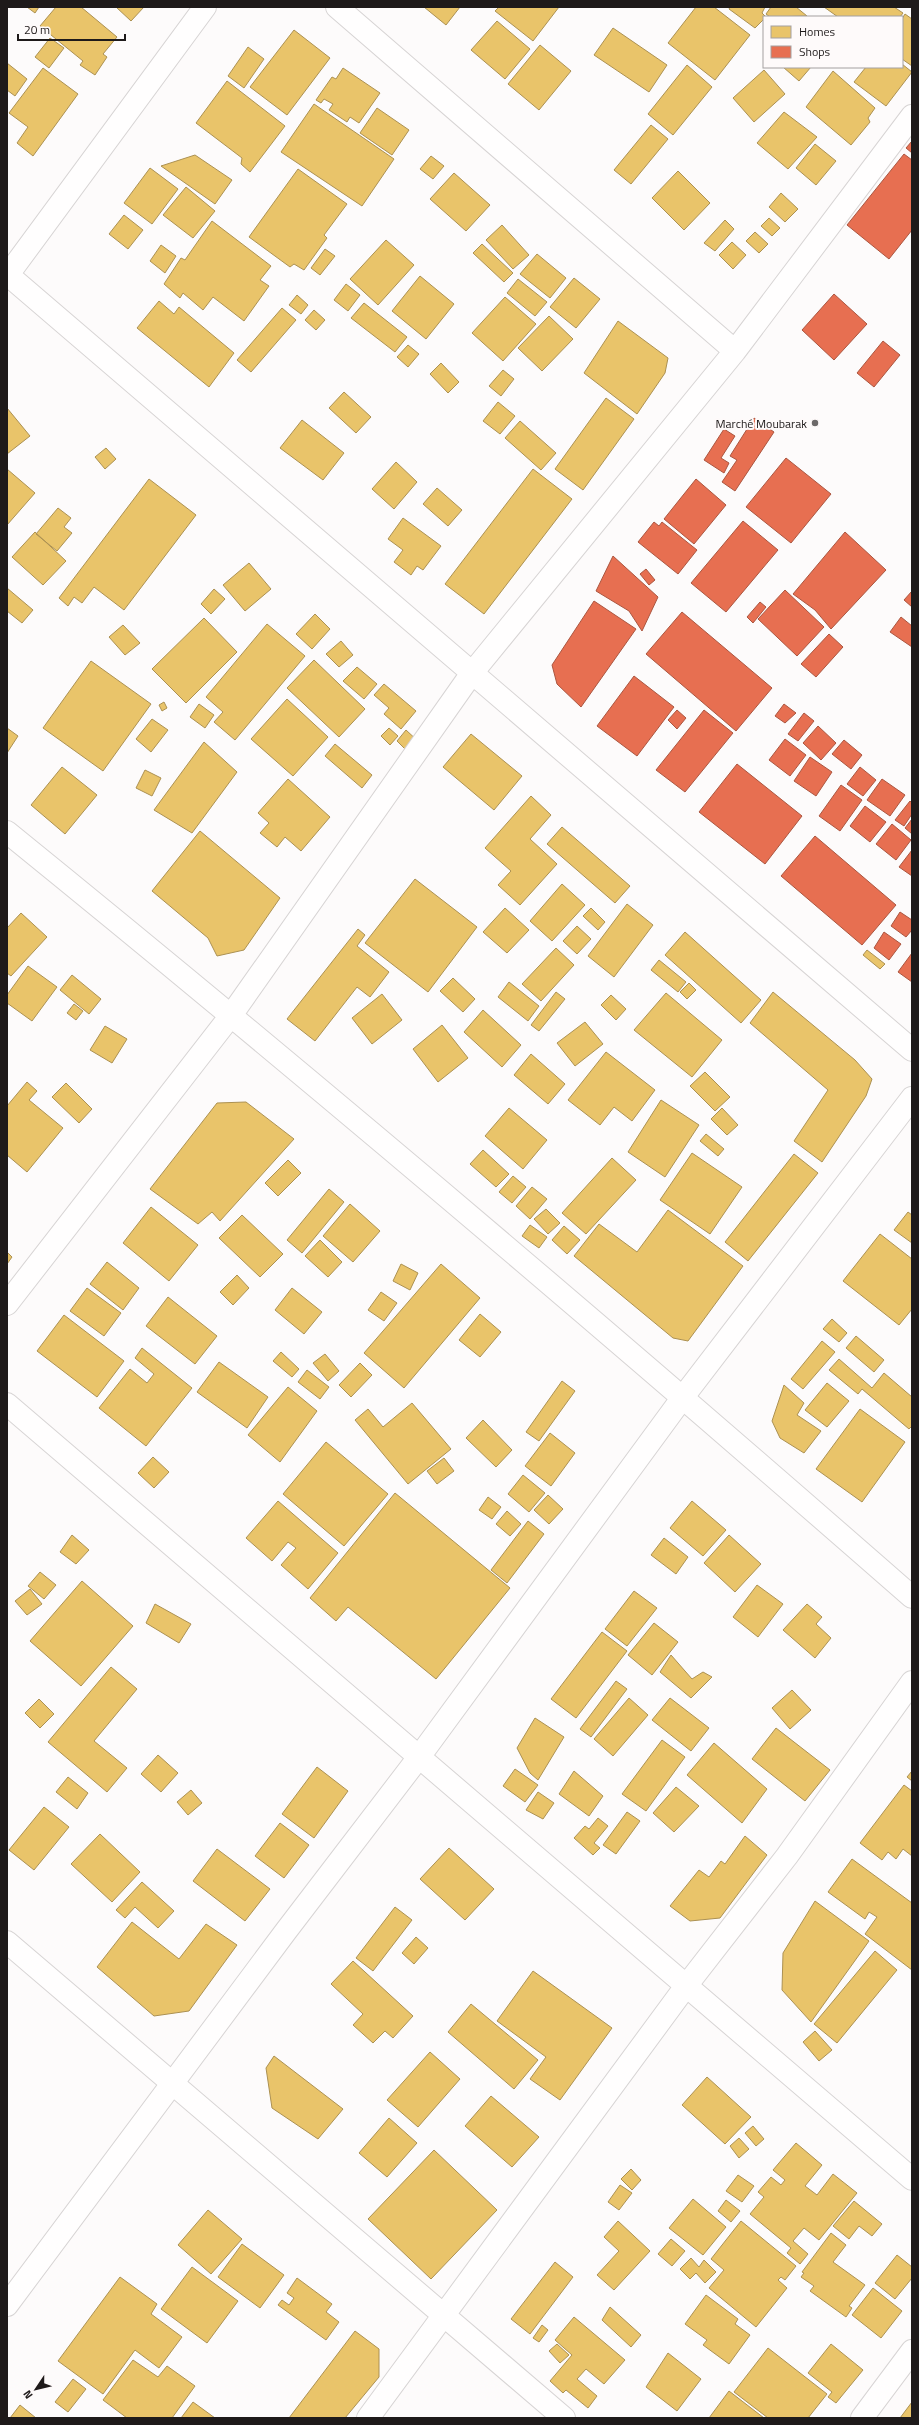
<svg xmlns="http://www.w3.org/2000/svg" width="919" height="2425" font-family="'Titillium Web',sans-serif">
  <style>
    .homes { fill: #e9c46a; stroke: #ac9152 }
    .shops { fill: #e76f51; stroke: #ab5640 }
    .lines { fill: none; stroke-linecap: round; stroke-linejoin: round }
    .minor-casing { stroke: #d7d4d4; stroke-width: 24 }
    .major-casing { stroke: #d7d4d4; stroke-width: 24 }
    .minor { stroke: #fffefe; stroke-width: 22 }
    .major { stroke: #fffefe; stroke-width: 22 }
    .poi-dot { fill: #6c6969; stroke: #fefafa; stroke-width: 1.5 }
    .labels { text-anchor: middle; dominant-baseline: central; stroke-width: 4; stroke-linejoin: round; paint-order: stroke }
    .poi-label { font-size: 12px; fill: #1e1a1a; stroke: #fefafa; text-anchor: end }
  </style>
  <rect width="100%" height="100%" fill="#fdfbfb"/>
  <path class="homes" d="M27 7H39L35 13Z
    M56 7H81L117 37 103 54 107 57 95 75 80 65 83 61 40 26Z
    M116 7H144L131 21Z
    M424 7H460L446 25Z
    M499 7H559L533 41 495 11Z
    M696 7H714L750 35 715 80 668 43Z
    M730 7H765L762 13 766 17 755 28 729 9Z
    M771 7H796L807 16 770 17 766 14Z
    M824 7H894L903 13 900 17H838Z
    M905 14 912 19V66L902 59V19Z
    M497 21 530 49 505 79 471 50Z
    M613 28 667 65 649 92 594 55Z
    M294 30 330 58 287 115 250 87Z
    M50 38 64 48 49 68 35 57Z
    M540 45 571 71 539 110 508 84Z
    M248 47 264 59 244 88 228 76Z
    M7 63 27 79 15 96 7 90Z
    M902 64 912 72 886 106 854 82 866 67H902Z
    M687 65 712 87 673 135 648 114Z
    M783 67H811L799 81Z
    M43 68 78 94 33 156 17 143 28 127 9 113Z
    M343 68 380 93 359 123 350 117 347 122 329 110 333 104 324 99 321 103 316 100 332 77 336 79Z
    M764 70 785 94 754 122 733 98Z
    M833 71 875 108 868 118 870 122 851 145 806 107Z
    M227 81 285 126 250 172 241 164 242 158 196 123Z
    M314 104 394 159 362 206 281 152Z
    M377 108 409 130 392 155 360 133Z
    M784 112 817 137 788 169 757 143Z
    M651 125 668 139 631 184 614 170Z
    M815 144 836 161 816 185 796 168Z
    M195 155 232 180 215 204 161 166Z
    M431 156 444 166 433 179 420 169Z
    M150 168 178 189 152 224 124 203Z
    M298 169 347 204 324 235 327 238 304 270 294 264 290 267 249 237Z
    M678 171 710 203 684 230 652 198Z
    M454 173 490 205 466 231 430 199Z
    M186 187 215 211 193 238 163 215Z
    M781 193 798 209 785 222 769 207Z
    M124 215 143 230 128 249 109 234Z
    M769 218 780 228 772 236 761 226Z
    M725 220 734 229 715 251 704 243Z
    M212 221 271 266 260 280 269 286 244 321 213 297 203 310 183 293 180 298 164 284 181 258 185 260Z
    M502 225 529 255 513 269 486 240Z
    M755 232 768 244 759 253 746 241Z
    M386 240 414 265 378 305 350 279Z
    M732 242 746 255 733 269 719 255Z
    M482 244 513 273 504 282 473 253Z
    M161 245 176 256 165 273 150 261Z
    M325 249 335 256 320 275 311 268Z
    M537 254 566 278 550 298 520 274Z
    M420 276 454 304 426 339 392 311Z
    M574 278 600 299 576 328 550 307Z
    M518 279 547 302 535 316 507 293Z
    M346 284 360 295 348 311 334 300Z
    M297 295 308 305 301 314 289 305Z
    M505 297 536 324 503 361 472 333Z
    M159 301 174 314 179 307 234 353 209 387 137 328Z
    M364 303 407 337 395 352 351 318Z
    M282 308 296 320 251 372 237 360Z
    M314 310 325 320 316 330 305 320Z
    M549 316 573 339 542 371 518 348Z
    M618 321 668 358 665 373 637 414 584 373Z
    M408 345 419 354 408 367 397 357Z
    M441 363 459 382 448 393 430 374Z
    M503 370 514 379 501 396 489 386Z
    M344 392 371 417 356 433 329 408Z
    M606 398 634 419 583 490 555 469Z
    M498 402 515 416 500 434 483 421Z
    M7 408 30 436 7 454Z
    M302 420 344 453 323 480 280 448Z
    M520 421 556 453 541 470 505 438Z
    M106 448 116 459 105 469 95 457Z
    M396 462 417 482 394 509 372 489Z
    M7 469 35 493 7 525Z
    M533 469 572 499 484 614 445 584Z
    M149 479 196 515 124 610 94 587 82 603 74 597 68 606 59 598Z
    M437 488 462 510 448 526 423 504Z
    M58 508 71 518 64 527 72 533 57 551 36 534Z
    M403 518 441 546 423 570 417 566 411 575 394 562 403 550 388 539Z
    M35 532 66 561 43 585 12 557Z
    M249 563 271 589 245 611 223 585Z
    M7 588 33 610 22 623 7 611Z
    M214 589 225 599 211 614 201 604Z
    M315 614 330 629 312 649 296 634Z
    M204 618 237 652 186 703 152 669Z
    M267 624 305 656 235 740 214 722 223 712 206 697Z
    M123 625 140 643 125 655 109 637Z
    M341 641 353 655 339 667 326 654Z
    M314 660 365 709 339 737 287 688Z
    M91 661 151 704 103 771 43 728Z
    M357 667 377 684 364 699 343 681Z
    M384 684 416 711 401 729 384 714 389 708 374 695Z
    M287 699 328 737 293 776 251 739Z
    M164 702 167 708 162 711 159 705Z
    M199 704 214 715 205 728 190 717Z
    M152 719 168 730 151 752 136 739Z
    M7 728 18 736 7 753Z
    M389 728 398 736 390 745 381 736Z
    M406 730 420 743 410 754 397 741Z
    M471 734 522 776 494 810 443 767Z
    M204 742 237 772 192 833 154 810Z
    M335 744 372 775 362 788 325 756Z
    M62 767 97 795 65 834 31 805Z
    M145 770 161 778 152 796 136 788Z
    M288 779 330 817 301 851 285 837 277 847 260 833 269 823 258 813Z
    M531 796 551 815 530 839 557 864 520 905 498 885 511 871 485 848Z
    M562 827 630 886 615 903 547 844Z
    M200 831 280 898 244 950 217 956 208 938 152 891Z
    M415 879 477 927 428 992 365 943Z
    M562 884 585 905 552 941 530 921Z
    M627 904 653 925 614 977 588 956Z
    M505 908 529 930 507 953 483 932Z
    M591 908 605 922 598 930 583 916Z
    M21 913 47 937 11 976 7 973V928Z
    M577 926 591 939 577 954 563 941Z
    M358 929 365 935 357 946 389 972 370 997 357 987 315 1041 287 1019Z
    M685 932 761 1000 741 1023 665 955Z
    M556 948 574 965 541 1001 522 984Z
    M867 950 885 964 880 969 863 955Z
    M659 960 686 982 678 992 651 970Z
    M28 966 57 987 32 1021 7 1003V995Z
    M72 975 101 999 89 1014 60 990Z
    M453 978 475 999 463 1012 440 991Z
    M509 982 539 1006 528 1021 498 997Z
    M689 983 696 990 687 999 680 992Z
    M556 992 565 999 539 1031 531 1025Z
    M773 992 855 1060 872 1079 866 1096 822 1162 794 1141 828 1090 750 1023Z
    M666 993 722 1040 692 1077 634 1030Z
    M382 994 402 1020 372 1044 352 1018Z
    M611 995 626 1009 616 1020 601 1005Z
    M74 1004 83 1011 76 1020 67 1013Z
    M483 1010 521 1045 502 1067 464 1032Z
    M585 1022 603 1044 575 1066 557 1043Z
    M442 1025 468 1058 438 1082 413 1049Z
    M105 1026 127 1039 112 1063 90 1050Z
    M606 1052 655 1090 632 1121 614 1107 600 1125 568 1100Z
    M531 1054 565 1084 548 1104 514 1075Z
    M705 1072 730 1097 715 1111 690 1086Z
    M27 1082 37 1091 29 1100 63 1128 27 1172 7 1155V1106Z
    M66 1083 92 1109 79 1123 52 1097Z
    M661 1100 699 1125 665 1177 628 1152Z
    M246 1102 294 1139 220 1221 212 1212 198 1224 150 1189 217 1103Z
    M509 1108 547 1140 523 1169 485 1136Z
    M722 1108 738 1125 727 1135 711 1119Z
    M706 1134 724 1149 718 1156 700 1141Z
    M483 1150 509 1174 496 1187 470 1164Z
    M692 1153 742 1187 710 1234 660 1200Z
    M794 1154 818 1173 748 1261 725 1242Z
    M612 1158 636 1180 586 1234 562 1213Z
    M288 1160 301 1173 278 1196 265 1183Z
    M513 1176 526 1187 512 1203 499 1192Z
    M532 1187 547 1199 530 1219 516 1206Z
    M329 1189 344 1202 302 1253 287 1240Z
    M350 1204 380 1231 353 1262 323 1236Z
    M151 1207 198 1245 169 1281 123 1243Z
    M546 1209 560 1223 548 1234 534 1219Z
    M668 1210 743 1266 688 1341 673 1338 574 1256 599 1224 637 1252Z
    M908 1212 912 1215V1243L894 1230Z
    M242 1215 283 1254 260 1277 219 1238Z
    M530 1225 547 1237 539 1248 522 1236Z
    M564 1226 580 1240 567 1254 552 1240Z
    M880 1234 912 1259V1309L899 1325 843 1281Z
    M320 1240 342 1262 328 1277 305 1256Z
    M7 1252 12 1257 7 1264Z
    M107 1262 139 1288 123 1310 90 1284Z
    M401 1264 418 1273 410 1290 393 1281Z
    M441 1264 480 1298 404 1388 364 1353Z
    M237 1275 249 1288 233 1305 220 1292Z
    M87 1288 121 1313 104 1336 70 1311Z
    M292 1288 322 1312 304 1334 275 1310Z
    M381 1292 397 1303 384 1321 368 1310Z
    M168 1297 217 1336 195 1364 146 1326Z
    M480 1314 501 1332 480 1357 459 1340Z
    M64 1315 124 1361 97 1397 37 1351Z
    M832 1319 847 1333 839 1342 823 1329Z
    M856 1336 884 1360 874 1372 846 1348Z
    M822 1341 835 1352 803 1389 791 1379Z
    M142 1348 192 1388 146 1446 99 1408 130 1369 147 1383 154 1374 135 1358Z
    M281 1352 299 1369 292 1377 273 1361Z
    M325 1354 339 1371 328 1381 313 1363Z
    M839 1359 872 1388 884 1373 912 1397V1426L909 1429 862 1389 858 1394 829 1370Z
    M219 1362 268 1397 247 1428 197 1392Z
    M360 1363 372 1375 351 1397 339 1385Z
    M307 1370 329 1387 320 1399 298 1382Z
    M562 1381 575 1391 539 1441 526 1432Z
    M827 1383 849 1401 827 1427 805 1410Z
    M784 1385 804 1403 797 1415 821 1431 804 1453 780 1438 772 1421Z
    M288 1387 317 1411 280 1462 248 1435Z
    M412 1403 451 1449 408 1484 355 1420 368 1409 383 1427Z
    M860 1409 905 1442 862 1502 816 1469Z
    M483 1420 512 1450 496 1467 466 1438Z
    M550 1433 575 1453 551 1486 525 1466Z
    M326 1442 388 1494 344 1546 283 1494Z
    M153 1457 169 1472 154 1488 138 1473Z
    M444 1458 454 1471 437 1484 427 1471Z
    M523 1475 545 1493 529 1512 508 1494Z
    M395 1493 510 1588 436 1679 348 1607 336 1621 310 1598Z
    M548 1495 563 1509 549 1524 534 1510Z
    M488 1497 501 1507 492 1519 479 1510Z
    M278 1501 338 1553 308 1589 281 1565 296 1548 288 1542 272 1561 246 1538Z
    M692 1501 726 1530 703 1556 670 1528Z
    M507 1511 521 1524 510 1536 496 1524Z
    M528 1521 544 1534 507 1583 491 1570Z
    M72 1535 89 1550 76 1564 60 1552Z
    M729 1535 761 1564 735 1592 704 1563Z
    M664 1538 688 1557 676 1574 651 1555Z
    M40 1572 56 1585 44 1599 28 1586Z
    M82 1581 133 1626 81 1686 30 1641Z
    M757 1585 783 1604 758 1637 733 1617Z
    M30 1589 42 1604 27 1615 15 1601Z
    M634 1591 657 1608 627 1646 605 1629Z
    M155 1604 191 1624 179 1643 146 1623Z
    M807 1604 822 1617 816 1624 831 1638 815 1658 783 1630Z
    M654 1623 678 1642 652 1675 628 1655Z
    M602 1632 627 1651 576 1718 551 1699Z
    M671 1655 692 1679 703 1672 712 1677 691 1698 660 1672Z
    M111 1667 137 1689 94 1741 127 1768 107 1792 48 1742Z
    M616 1681 627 1689 591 1737 580 1729Z
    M792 1690 811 1710 790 1729 772 1708Z
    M629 1698 648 1715 613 1756 594 1739Z
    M670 1698 709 1728 691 1751 652 1720Z
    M39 1699 54 1714 40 1728 25 1713Z
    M535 1718 564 1737 538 1780 530 1773 517 1748Z
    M776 1728 830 1770 805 1801 752 1759Z
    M662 1740 685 1757 646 1811 622 1794Z
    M714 1743 767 1789 742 1823 687 1775Z
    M158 1755 178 1773 161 1792 141 1774Z
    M317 1767 348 1791 314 1838 282 1814Z
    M515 1769 538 1785 525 1802 503 1786Z
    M574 1771 603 1796 589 1816 559 1794Z
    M912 1771V1781L907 1777Z
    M68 1777 88 1793 77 1809 56 1792Z
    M904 1785 912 1791V1856L903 1849 896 1859 888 1852 882 1860 860 1843Z
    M676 1787 699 1806 674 1832 653 1813Z
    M191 1790 202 1803 188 1815 177 1802Z
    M538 1792 554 1803 543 1819 526 1810Z
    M44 1807 69 1827 34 1870 9 1850Z
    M627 1812 640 1821 616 1854 603 1845Z
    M598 1818 608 1826 594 1843 600 1848 593 1855 574 1838 585 1826 589 1829Z
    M280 1823 309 1845 284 1878 255 1856Z
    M100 1834 140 1872 112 1902 71 1864Z
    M745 1836 767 1855 720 1918 690 1921 670 1906 699 1870 709 1877 721 1861 725 1864Z
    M449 1848 494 1889 465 1920 420 1879Z
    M217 1849 270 1889 245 1921 193 1881Z
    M852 1859 912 1903V1970L865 1934 877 1917 869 1912 865 1919 828 1892Z
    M142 1882 174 1911 158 1928 135 1907 125 1918 116 1910Z
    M815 1901 869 1941 811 2022 782 1990 783 1953Z
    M395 1907 412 1920 373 1971 356 1958Z
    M132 1922 179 1959 206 1924 237 1945 189 2011 154 2016 97 1967Z
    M416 1937 428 1948 414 1964 402 1953Z
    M875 1951 897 1970 837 2043 814 2024Z
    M353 1961 413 2016 393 2038 385 2031 373 2043 353 2025 363 2014 331 1984Z
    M533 1971 612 2028 560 2100 530 2079 546 2057 497 2021Z
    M471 2004 538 2060 514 2089 448 2032Z
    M815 2031 832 2050 819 2061 803 2042Z
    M430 2052 460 2079 418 2127 387 2100Z
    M274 2056 343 2109 318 2139 272 2108 266 2068Z
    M707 2077 751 2117 725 2144 682 2105Z
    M491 2096 539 2137 512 2167 465 2126Z
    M389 2118 417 2143 387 2177 359 2153Z
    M753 2126 764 2139 756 2146 745 2133Z
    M739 2138 749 2149 739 2158 730 2146Z
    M796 2143 822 2165 805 2186 817 2195 833 2174 857 2193 819 2240 804 2228 793 2241 808 2254 800 2264 787 2253 791 2248 750 2214 764 2197 758 2192 771 2177 781 2185 785 2180 773 2170Z
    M434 2150 497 2210 431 2279 368 2219Z
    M631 2169 641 2180 632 2190 621 2179Z
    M738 2175 754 2186 742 2202 726 2191Z
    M620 2185 632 2193 619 2210 608 2202Z
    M693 2199 726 2227 703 2255 669 2228Z
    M726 2200 740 2211 731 2222 718 2211Z
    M854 2201 882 2224 872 2236 859 2226 849 2239 833 2226Z
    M208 2210 242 2239 211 2274 178 2245Z
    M618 2221 650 2251 614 2290 597 2275 619 2251 604 2237Z
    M741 2221 796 2266 785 2280 781 2277 778 2280 787 2288 756 2327 709 2288 724 2270 711 2259Z
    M831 2233 846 2245 833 2262 865 2285 849 2306 852 2308 846 2317 810 2291 814 2286 801 2277 804 2273 802 2272Z
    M671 2239 685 2251 672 2266 658 2254Z
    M242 2244 284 2275 260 2308 218 2277Z
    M897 2255 912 2267V2278L895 2299 875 2283Z
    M691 2258 699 2267 704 2260 716 2272 705 2283 696 2273 690 2279 680 2269Z
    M555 2262 573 2277 530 2334 511 2319Z
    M192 2267 238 2301 207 2343 161 2309Z
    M120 2277 157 2304 151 2314 182 2337 159 2368 135 2350 103 2394 58 2361Z
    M297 2278 332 2304 326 2312 339 2322 326 2340 278 2305 282 2300 289 2305 294 2298 287 2293Z
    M873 2288 902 2311 881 2338 852 2315Z
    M706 2295 738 2319 735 2324 750 2335 729 2364 703 2345 707 2340 685 2324Z
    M610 2307 641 2335 631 2347 602 2320Z
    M574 2317 625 2360 604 2384 586 2369 577 2379 597 2396 588 2408 566 2390 563 2393 550 2381 572 2355 555 2340Z
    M542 2325 548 2330 539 2342 533 2338Z
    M355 2331 379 2349V2377L345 2418H289Z
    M557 2344 569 2355 560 2363 549 2351Z
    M831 2344 863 2370 836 2403 828 2397 832 2392 808 2373Z
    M768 2348 827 2394 808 2418H768L734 2392Z
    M668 2353 701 2379 677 2411 646 2387Z
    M133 2360 158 2377 167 2366 195 2386 172 2418H127L103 2400Z
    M73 2379 86 2389 68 2412 55 2402Z
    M729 2391 764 2418H709Z
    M193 2402 215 2418H181Z
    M912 2402V2418H900Z
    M20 2405 36 2418H10Z"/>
  <path class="shops" d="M912 141V153L906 148Z
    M904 154 912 160V230L889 259 847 225Z
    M834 294 867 324 834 360 802 330Z
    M883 341 900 355 874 387 857 373Z
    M754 418 774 432 735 491 722 482 737 460 730 456Z
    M724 429 735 436 721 458 729 463 724 473 704 460Z
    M786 458 831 494 791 543 746 507Z
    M696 479 726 505 694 544 664 519Z
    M743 521 778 550 726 612 691 583Z
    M654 522 659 526 662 522 697 550 678 574 638 542Z
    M845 532 886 570 831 629 815 610 793 594Z
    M613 556 658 597 642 631 629 611 596 591Z
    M646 569 655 580 649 585 640 574Z
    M785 590 824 627 797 656 758 619Z
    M912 591V607L904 600Z
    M594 601 636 629 581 707 557 684 552 665Z
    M760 602 766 607 753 623 747 617Z
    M682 612 772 688 736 731 646 654Z
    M901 617 912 626V647L890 632Z
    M829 634 843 647 816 677 801 664Z
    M634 676 674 707 637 756 597 726Z
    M784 704 796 713 785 723 775 716Z
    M677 710 686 718 677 729 668 720Z
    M704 710 733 733 685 792 656 770Z
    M804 713 814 721 798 741 788 734Z
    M818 726 836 743 821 760 803 743Z
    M785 739 806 755 790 776 769 760Z
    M844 740 862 755 851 769 832 754Z
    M810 757 832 772 816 796 794 781Z
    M737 764 802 816 765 864 699 812Z
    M860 767 876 780 863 796 847 784Z
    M882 779 905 795 890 816 867 800Z
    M841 785 862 800 840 831 819 816Z
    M910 801 912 803V814L904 826 895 820Z
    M865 806 886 822 870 842 850 826Z
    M912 819V834L905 828Z
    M892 824 911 840 896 860 876 844Z
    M815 836 896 905 862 945 781 876Z
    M912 850V876L899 867Z
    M900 912 912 920V930L906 937 891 926Z
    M884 932 901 944 889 960 874 948Z
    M912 953V982L898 972Z"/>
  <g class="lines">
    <defs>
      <path id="minor" d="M337 7 735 351
        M7 274 912 1050
        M7 276 205 7
        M7 832C314 1081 615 1337 912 1597
        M7 1304 232 1014 472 673 735 351 912 116
        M7 1404 912 2179
        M7 1942 564 2418
        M368 2418 686 1986 787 1856 912 1682
        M862 2418 912 2351"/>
      <path id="major" d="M7 2305 286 1931 419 1757 683 1397 912 1098"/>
    </defs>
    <use href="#minor" class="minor-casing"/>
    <use href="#major" class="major-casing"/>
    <use href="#minor" class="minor"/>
    <use href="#major" class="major"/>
  </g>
  <circle class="poi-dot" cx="815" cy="423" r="4"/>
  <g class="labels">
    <g class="poi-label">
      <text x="807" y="423">Marché Moubarak</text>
    </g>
  </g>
  <rect width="919" height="2425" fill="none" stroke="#1e1a1a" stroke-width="16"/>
  <rect x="763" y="16" width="140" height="52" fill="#fefafa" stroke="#a4a0a0"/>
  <rect x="771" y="26" width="20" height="12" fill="#e9c46a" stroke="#a4a0a0"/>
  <text x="799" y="36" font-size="12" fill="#1e1a1a">Homes</text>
  <rect x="771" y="46" width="20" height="12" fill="#e76f51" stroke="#a4a0a0"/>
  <text x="799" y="56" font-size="12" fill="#1e1a1a">Shops</text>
  <g transform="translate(36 2389) rotate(235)" stroke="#fefafa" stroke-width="3" paint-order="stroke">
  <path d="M0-3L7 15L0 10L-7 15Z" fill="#1e1a1a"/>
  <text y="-6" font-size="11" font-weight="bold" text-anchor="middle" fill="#1e1a1a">N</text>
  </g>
  <path d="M18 34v6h107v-6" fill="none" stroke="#1e1a1a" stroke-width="2"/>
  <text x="24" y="34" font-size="12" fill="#1e1a1a" stroke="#fefafa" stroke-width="3" paint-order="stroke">20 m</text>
</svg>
